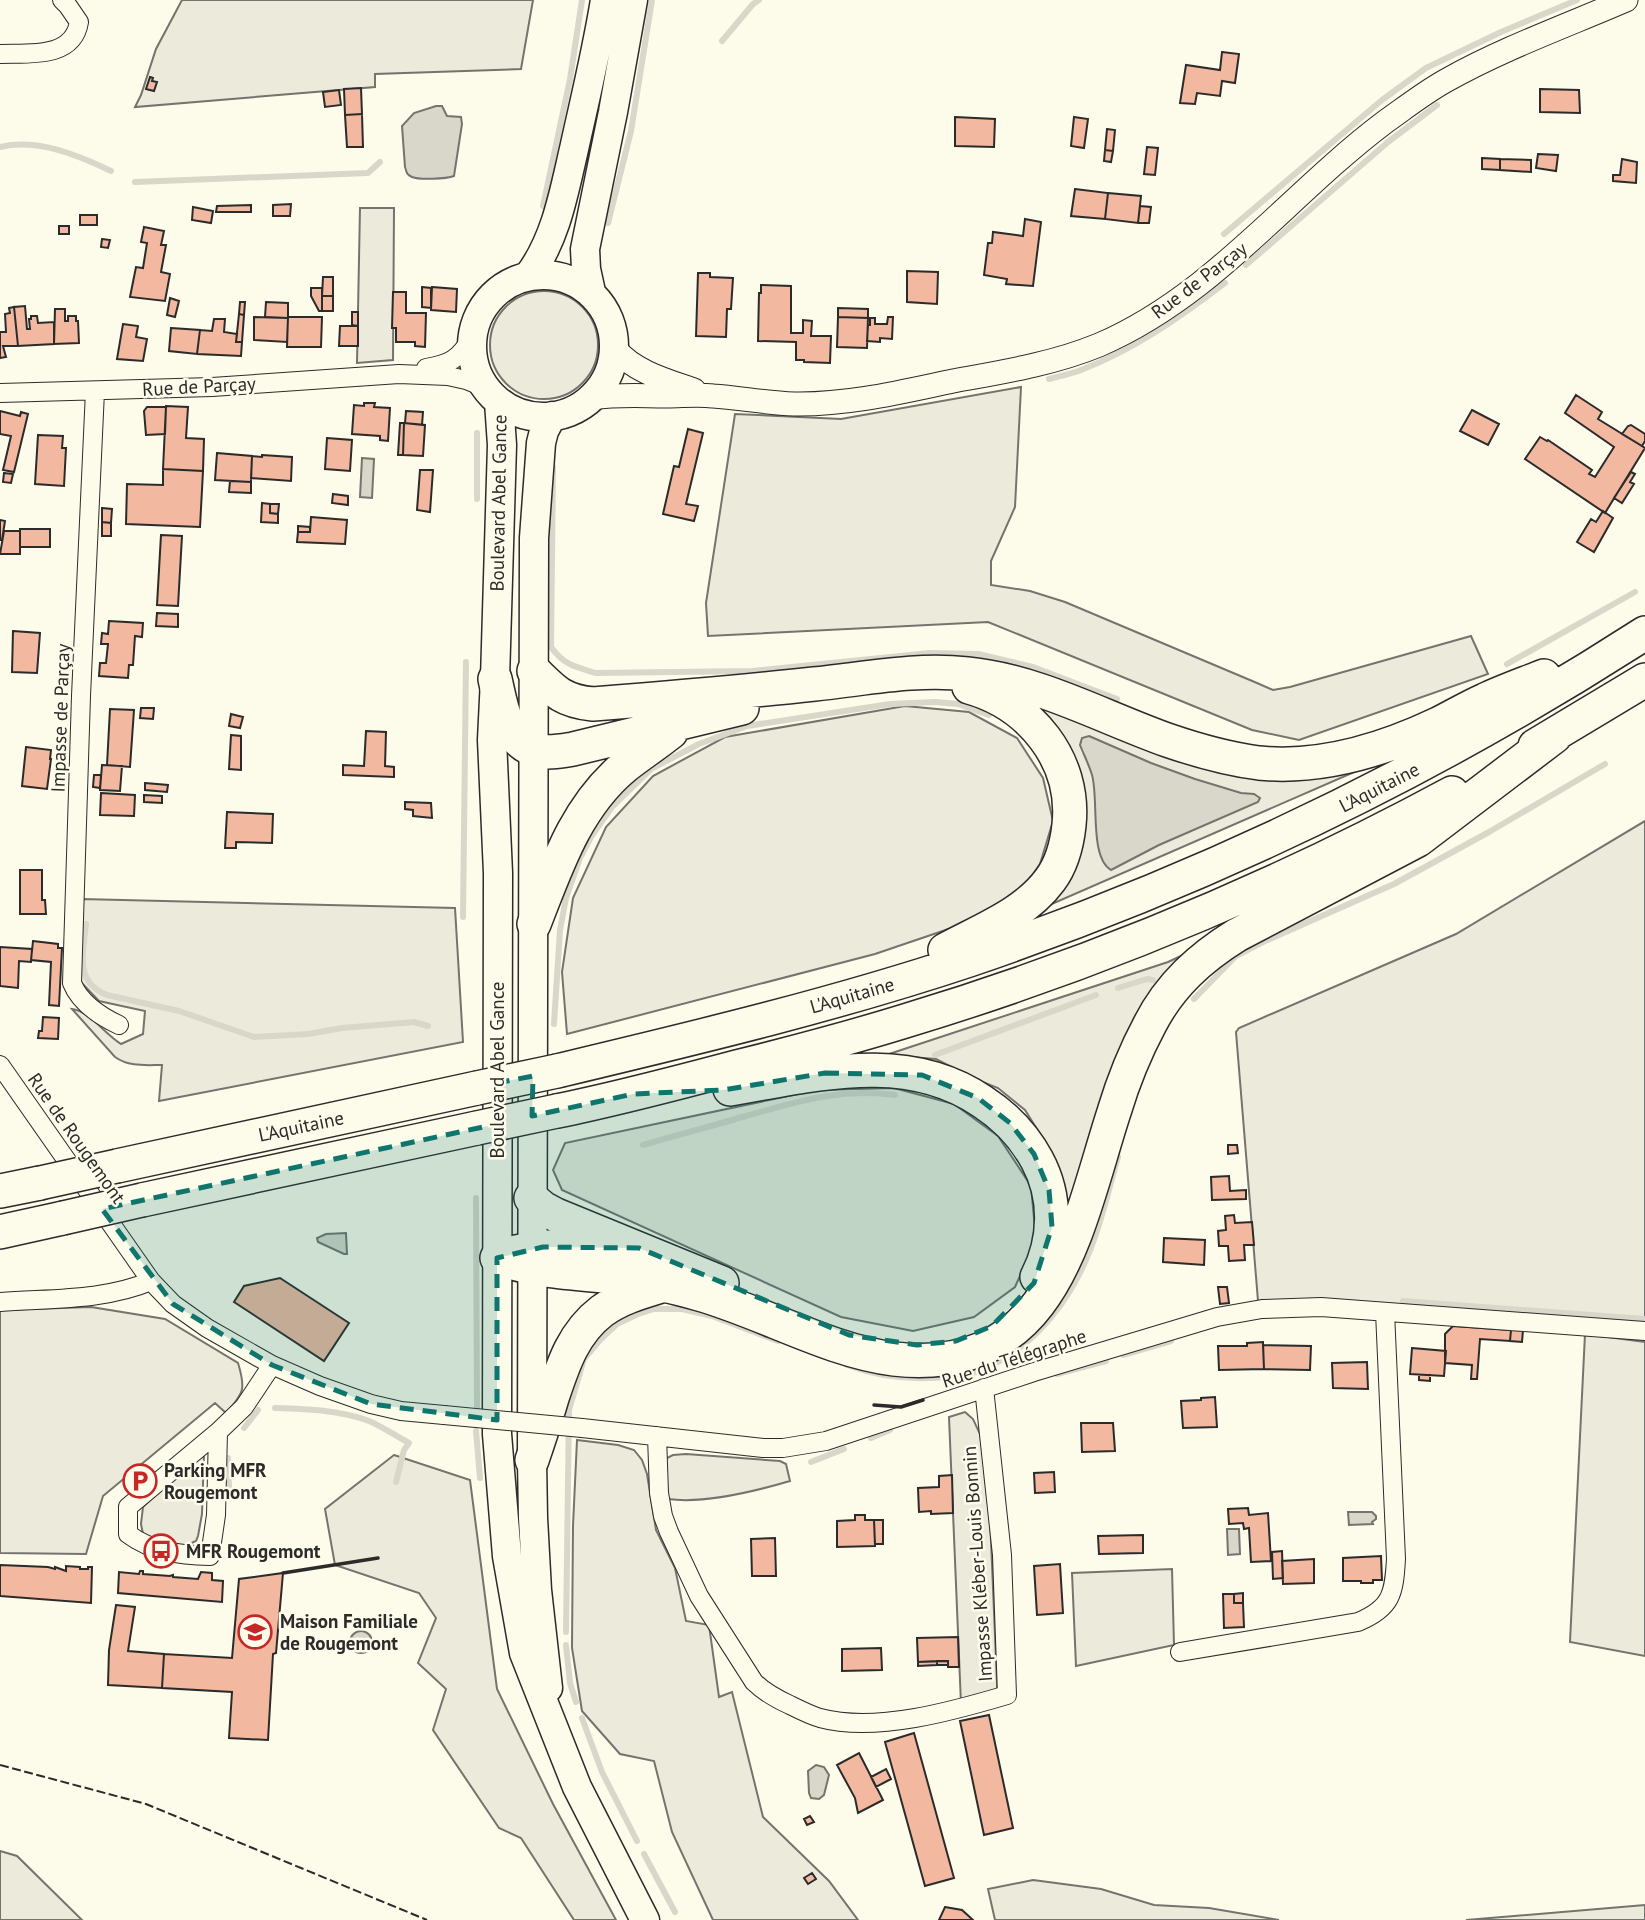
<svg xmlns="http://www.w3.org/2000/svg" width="1645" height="1920" font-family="'PT Sans',sans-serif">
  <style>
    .green { fill: #ecebdb; stroke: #74746e; stroke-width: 2 }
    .water { fill: #d8d7c9; stroke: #74746e; stroke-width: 2 }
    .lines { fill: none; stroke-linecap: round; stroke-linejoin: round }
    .stream { stroke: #d8d7c9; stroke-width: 6 }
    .building { fill: #f2b8a0; stroke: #2b2b2b; stroke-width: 2 }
    .minor-casing { stroke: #2b2b2b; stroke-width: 20 }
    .tertiary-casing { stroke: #2b2b2b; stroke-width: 25 }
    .primary-casing { stroke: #2b2b2b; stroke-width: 31 }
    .motorway-casing { stroke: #2b2b2b; stroke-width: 36 }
    .minor { stroke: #fdfbea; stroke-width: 18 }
    .tertiary { stroke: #fdfbea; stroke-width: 23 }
    .primary { stroke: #fdfbea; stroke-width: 28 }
    .motorway { stroke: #fdfbea; stroke-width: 33 }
    .minor-bridge-casing { stroke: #2b2b2b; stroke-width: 20; stroke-linecap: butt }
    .motorway-bridge-casing { stroke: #2b2b2b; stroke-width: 36; stroke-linecap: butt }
    .minor-bridge { stroke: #fdfbea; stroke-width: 18 }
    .motorway-bridge { stroke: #fdfbea; stroke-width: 33 }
    .fence { stroke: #2b2b2b; stroke-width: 2; stroke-dasharray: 9 3.5; stroke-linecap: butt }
    .wall { stroke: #2b2b2b; stroke-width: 3.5 }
    .marked { fill: #0f766e; fill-opacity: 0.2; stroke: #0f766e; stroke-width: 5; stroke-dasharray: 14 9; stroke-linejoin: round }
    .labels { text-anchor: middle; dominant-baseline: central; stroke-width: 5; stroke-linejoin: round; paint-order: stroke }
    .street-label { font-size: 19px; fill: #2b2b2b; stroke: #fdfbea }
    .poi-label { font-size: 19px; font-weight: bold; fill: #2b2b2b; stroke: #fdfbea; text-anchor: start }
  </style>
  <rect width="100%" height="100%" fill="#fdfbea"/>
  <path class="green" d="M182 0H533L521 69 375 74V87L135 107 141 95 156 49Z
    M360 208H394L393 360 357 363Z
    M490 345a54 54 0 1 1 108 0a54 54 0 1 1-108 0Z
    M1021 387 1015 507 991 561V585L1030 591 1065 602 1257 683 1273 690 1290 687 1471 636 1488 674 1299 740 1252 730 988 622 708 636 706 603 735 414 841 419Z
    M1011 693 1177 760 1368 766 1045 907 1081 834Z
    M905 706 969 712 1017 738 1043 778 1053 821 1040 864 1017 897 975 920 875 954 567 1034 562 972 573 898 606 827 653 776 725 737Z
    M1645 821V1325L1258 1301 1236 1032 1239 1028 1456 934Z
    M81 899 455 908 463 1042 159 1101 162 1065C145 1065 129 1067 115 1057L72 1009C89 1011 105 1034 121 1044L143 1034 145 1011 99 1001 76 977Z
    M1185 954 1065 1220 1060 1173 1040 1134 1025 1110 998 1088 973 1078 936 1059 886 1055 1168 962Z
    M894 1088 954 1104 998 1136 1031 1186 1036 1240 1015 1287 974 1317 913 1331 841 1317 562 1190 553 1170 565 1143 817 1090Z
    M91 1307 165 1319 238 1363C246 1389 244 1393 226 1413L215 1403 103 1496 86 1554 0 1553V1310Z
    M1585 1334 1645 1342V1656L1570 1642Z
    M965 1412 973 1419 980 1434 985 1457 990 1517 997 1683V1689L961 1704 949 1417Z
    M577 1440 618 1445 634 1450 642 1460 647 1474 656 1530 675 1568 686 1621 709 1625 719 1697 732 1692 763 1817 829 1881 858 1920H713L672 1832 654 1761 620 1754 582 1711 572 1648 573 1526Z
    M200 1453 204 1454 202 1514 198 1536 196 1541 185 1546 147 1539 143 1534 141 1524 143 1507Z
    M686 1454 780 1461 786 1464 790 1481C756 1491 703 1504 668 1499L665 1459 673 1455Z
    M394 1455 470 1480 497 1689 553 1804 616 1920H574L521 1838 499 1828 433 1730 446 1689 418 1663 436 1618 419 1593 335 1565 325 1509Z
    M1172 1569 1174 1645 1076 1666 1072 1573Z
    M0 1851 17 1856 82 1920H0Z
    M1033 1880 1101 1889 1154 1905 1209 1908 1279 1920H995L988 1889Z
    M1645 1905V1920H1466Z"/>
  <path class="water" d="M436 106H442L447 116 461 117 462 124 454 176C446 179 419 180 412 177 406 174 407 173 405 167L402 126 414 113Z
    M362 458 374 459 372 498 360 497Z
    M1089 736 1151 763 1195 779 1241 793 1254 794 1260 798 1258 802 1159 845 1111 870C1089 857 1099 799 1092 775 1089 765 1084 755 1080 745L1082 738Z
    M346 1233 347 1254H344L318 1242 317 1238 326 1234Z
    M1348 1512H1372L1376 1516V1519L1372 1522 1373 1524 1349 1525Z
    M1227 1529H1239L1240 1554 1228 1555Z
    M350 1642a11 11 0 1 1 22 0a11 11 0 1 1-22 0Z
    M816 1765 824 1767 829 1775 824 1795 819 1799 811 1798 809 1793 808 1771Z"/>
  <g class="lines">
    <path class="stream" d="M722 41 753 4 759 0
      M0 147C37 138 78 155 111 171
      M135 182 368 173 380 162
      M543 206 570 79 582 0
      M608 223 631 131 652 0
      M1224 234 1382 100 1426 68 1501 32 1577 0
      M1246 265 1388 142 1437 105
      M1049 379C1060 376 1071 374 1081 370 1133 350 1181 317 1225 283
      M477 433V499
      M553 467 551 647C564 665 575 667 596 673L752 671 930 653 978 654 1033 667 1117 699
      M1507 664 1635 592
      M463 917 466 662
      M86 924C83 953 74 982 107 995L179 1011 254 1037 308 1034 342 1028 414 1022 428 1026
      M1118 988 1147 979 1153 980
      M1194 999 1236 956 1263 942 1394 884 1489 832 1605 764
      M554 1024 560 930 566 898 580 858 591 837 612 807 651 769 699 744 747 726 890 704 935 702 958 704 989 715
      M935 1055 1096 995
      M643 1145C677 1135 712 1126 746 1116 799 1101 839 1088 895 1095
      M476 1198 477 1408
      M1403 1301 1645 1319
      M1123 1355 1171 1341
      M847 1365C882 1378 916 1381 952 1376 959 1375 967 1375 973 1373 1021 1357 1058 1317 1080 1273 1098 1237 1107 1196 1118 1157
      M1057 1374 1106 1361
      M275 1408C307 1409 339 1410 369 1421 383 1427 396 1436 409 1443L404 1450 396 1482
      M244 1428 258 1410
      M476 1431 480 1478
      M871 1438 890 1430
      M228 1458 229 1488
      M811 1462 844 1449
      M566 1632 569 1410 584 1359 600 1340 617 1324 638 1314 654 1309H682L712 1316 778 1341
      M566 1645 570 1683 576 1702
      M582 1718 602 1772 637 1841
      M644 1854 675 1912"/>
  </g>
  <path class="building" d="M1222 52 1239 54 1235 83 1222 81 1220 96 1197 93 1195 104 1180 103 1186 65 1220 70Z
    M150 77 153 78 152 81 157 82 154 91 146 89Z
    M361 88 362 114 345 115 344 89Z
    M1540 89 1579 90 1580 113 1540 112Z
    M339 90 341 105 325 107 323 92Z
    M362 114 363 147H347L345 115Z
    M955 117 995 119 994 147 955 146Z
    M1074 117 1088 119 1084 148 1071 146Z
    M1107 129 1115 130 1113 151 1105 150Z
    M1147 147 1158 148 1155 175 1144 174Z
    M1105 150 1113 151 1111 162 1104 161Z
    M1538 154 1558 155 1556 171 1536 168Z
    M1482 158 1500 159V170L1482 169Z
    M1500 159 1531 160V172L1500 170Z
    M1622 159 1637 162 1636 183 1613 181V175H1620Z
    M1075 189 1108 193 1105 219 1071 216Z
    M1108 193 1141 196 1138 223 1105 219Z
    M291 204 290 216H273V205Z
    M251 205V212H216L217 206Z
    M1140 206 1151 207 1149 223H1138Z
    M193 207 213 211 211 223 192 220Z
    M80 215H97V225H80Z
    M1025 219 1041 222 1033 286 1006 284 1007 279 984 275 988 243H992L993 232 1023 236Z
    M59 226H69V234H59Z
    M144 227 164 231 161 245H166L161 272 170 274 165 301 130 297 136 267 143 268 147 243 141 242Z
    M102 239 110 240 108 248 101 247Z
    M907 271 938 272 937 304 907 302Z
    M698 273H710V277L733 278 731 309H727L726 337 696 336Z
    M323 277H333V296H322Z
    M761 285 791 286V333H803V320L812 321 811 336H831L830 363 804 362V360H796V342L758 341 759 293H761Z
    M422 287 431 288V308L422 307Z
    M432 287 457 289 456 312 431 310Z
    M311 288H322V311H319L311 296Z
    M393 292H406V313H426L425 347 415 346V342H396V328H392Z
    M322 296H333V311H322Z
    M170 298 179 301 175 317 167 315Z
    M240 302H245L244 315 239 314Z
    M266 302 288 303V318L265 317Z
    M25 306 27 329H30L29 319H31V316H37L38 323 54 322V344L18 346 14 307Z
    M14 307 18 346H3L6 357 0 358V332H6L5 314 10 313 9 308Z
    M838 308 868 309V318L838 317Z
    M55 309H65V321H68V316H76V321H78L79 343 54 344Z
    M352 312H358V326L352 325Z
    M239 314 244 315 242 342H236Z
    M254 317 288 318 287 342 254 340Z
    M288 317H322L321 347H287Z
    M838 317 868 318 867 348 837 347Z
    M888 317H893L892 339 880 338V342L867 341 868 325H870V318H875V324H887Z
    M214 319H225L224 332 237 334 236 342H242L241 356 197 354 200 330 212 331Z
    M123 324 138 326 136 337 147 339 143 361 117 359Z
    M340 326H358V346H339Z
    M171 328 200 330 197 354 169 351Z
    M1576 395 1602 412 1598 419 1645 448 1605 513 1525 459 1540 437 1547 441 1548 440 1592 470 1589 474 1595 477 1614 447 1565 413Z
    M364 403H375L374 407 390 408 388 441 380 440V436L352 434 354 405 364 406Z
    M166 406 188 407 186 438 204 439 203 471 163 469Z
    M147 407H166L165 434 146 435 144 411Z
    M1472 410 1499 424 1488 445 1460 431Z
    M0 411 20 416 21 412 28 414 14 472 3 470 11 436 0 434Z
    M406 411 423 412 422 425 405 423Z
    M400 423H404L403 455H398Z
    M404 423 425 425 423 456 403 455Z
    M1631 425 1645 434V441L1642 446 1622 434 1628 426Z
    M688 429 703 433 686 504 698 506 694 521 663 514 674 466 679 467Z
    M38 435 63 436 62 448H66L64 486 35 484Z
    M327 438 352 440 350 471 325 469Z
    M217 453 252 456 251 482 215 480Z
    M262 455 292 457 291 481 251 478 252 456 262 457Z
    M163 469 203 471 200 527 126 524 127 484 163 485Z
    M420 470H433L430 512 417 510Z
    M1631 472 1635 474 1630 482 1634 484 1622 503 1614 498Z
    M4 473 13 474 11 483 3 482Z
    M230 481 251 482V493L229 492Z
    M333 494 348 496V505L332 503Z
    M262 503 270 504V513L278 514V523L261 522Z
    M270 504H279L278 514 270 513Z
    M102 508 112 509 111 523 102 522Z
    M1603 511 1613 518 1594 552 1577 542 1591 519 1596 522Z
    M311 517 347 520 345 544 297 542 298 532H310Z
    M0 520 5 521 2 540H0Z
    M102 522 111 523V536H102Z
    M298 526 310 527V532H298Z
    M20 529H50V547H20Z
    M4 531H20V554H0Z
    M161 535 182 536 178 606 157 605Z
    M157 613 178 614V627L156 626Z
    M109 621 143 623 142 637 135 636 133 665H129L128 678 99 676 100 663H106L108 644H101L102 633 108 634Z
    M13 631 40 633 37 673 12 672Z
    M141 708H154L153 719 140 718Z
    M110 709 134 710 130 767 107 765Z
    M231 714 243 717 240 728 229 726Z
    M366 731 386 732 385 766 394 767V777L343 775V765L364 766Z
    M231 735 241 736V770L229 769Z
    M26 747 51 750 50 759H51L47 789 22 786Z
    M102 765 122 766 120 791 100 790Z
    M94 775H101L100 788 93 787Z
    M145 783 168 785 167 792 145 790Z
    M101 793 135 795 134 816 100 815Z
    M144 795 162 796V803L144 802Z
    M405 802 431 803 432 818 413 816V810L405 809Z
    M227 812 273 814 272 843 236 842V848H225Z
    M20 870H42V900H45L46 914H20Z
    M33 941 58 944V948H62L59 1006 49 1005 51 962 31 960Z
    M0 947 32 949 31 962 19 961 18 988 0 986Z
    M43 1017 59 1018 58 1039 38 1038 39 1031H42Z
    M1228 1145H1237L1238 1153 1228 1154Z
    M1229 1176 1230 1191 1246 1190V1199L1212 1200 1211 1177Z
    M1234 1215 1235 1223 1252 1222 1254 1245H1244L1245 1260 1229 1261 1228 1246H1219L1218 1231 1226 1230 1225 1216Z
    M1164 1238 1205 1240 1204 1265 1163 1262Z
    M280 1278 349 1323 324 1361 234 1302 244 1286Z
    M1218 1287H1227L1229 1303 1220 1304Z
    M1453 1326 1511 1330 1510 1341 1480 1339 1477 1379H1471L1472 1365 1445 1363V1334Z
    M1511 1330H1523L1522 1342 1510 1341Z
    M1263 1342 1264 1369 1219 1370 1218 1346H1247V1343Z
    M1263 1345 1311 1346 1310 1370 1264 1369Z
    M1412 1348 1446 1351 1444 1376 1410 1374Z
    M1367 1362 1368 1389 1333 1388 1332 1363Z
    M1419 1375H1430V1381L1419 1380Z
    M1215 1397 1217 1427 1183 1428 1181 1401 1201 1400V1398Z
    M1081 1423H1113L1115 1451 1082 1452Z
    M1054 1472 1055 1492 1035 1493 1034 1473Z
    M952 1475 953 1513 931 1514V1511L919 1512 918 1488 939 1487V1476Z
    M1248 1508 1249 1515 1268 1513 1271 1561 1251 1562 1249 1528 1244 1529 1243 1523 1229 1524 1228 1509Z
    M855 1515H865V1520H874L875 1546 837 1547V1521L855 1520Z
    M874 1520H883V1544H875Z
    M1143 1535V1553L1099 1554 1098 1536Z
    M775 1538 776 1576H752L751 1539Z
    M1282 1551 1283 1578 1273 1579 1272 1552Z
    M1381 1556 1382 1580H1373V1583H1361V1581H1343V1558Z
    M1314 1559V1583L1283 1584 1282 1561Z
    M1060 1564 1063 1613 1037 1615 1034 1566Z
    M0 1565 48 1567 55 1569V1567L66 1571V1566L80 1567V1569H88V1567H92L91 1603 0 1596Z
    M140 1571H143V1574L170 1576 173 1575V1577L198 1579 201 1572 212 1573V1580L223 1581 222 1602 118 1593 119 1572 139 1574Z
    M283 1573 276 1653 273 1654 268 1740 229 1738 232 1692 162 1688 164 1654 232 1658 239 1579Z
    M1243 1593V1603H1234V1594Z
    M1223 1594H1234V1603H1243L1244 1627 1224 1628Z
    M116 1605 135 1607 128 1651 164 1654 162 1688 108 1685 109 1650Z
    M958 1637 959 1667H948V1661L918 1662 917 1638Z
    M881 1648 882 1670 842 1671V1649Z
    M937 1661H948V1665H937Z
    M937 1661V1665L918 1666V1662Z
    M989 1715 1013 1828 984 1835 960 1721Z
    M914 1733 954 1878 925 1886 885 1742Z
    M859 1753 883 1800 858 1813 855 1798 837 1765Z
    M886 1769 891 1779 876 1787 871 1777Z
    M810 1816 814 1822 807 1825 804 1819Z
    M812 1873 816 1879 808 1884 804 1878Z
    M945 1907 962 1910 973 1920H939Z"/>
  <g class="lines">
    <defs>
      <path id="minor" d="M0 54C29 53 73 59 79 22L68 6 62 0
        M426 368C451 364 458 359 472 338
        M95 391 81 696 72 983C80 1003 100 1016 119 1025
        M0 393 212 387 399 374 448 376 466 380 486 388
        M0 1065 151 1281 173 1304 207 1328 272 1365 320 1386 371 1404 401 1411 444 1415
        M0 1302C51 1298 103 1301 151 1281
        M582 1428 763 1448H783L826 1441 1034 1372 1217 1317 1262 1309 1321 1307 1645 1331
        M218 1432 216 1515 210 1556C180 1555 152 1552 128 1534V1507L218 1432 244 1407 272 1365
        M657 1436 659 1493 663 1516 669 1532 699 1596 754 1682C764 1692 777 1699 790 1705 800 1710 810 1715 820 1718 876 1733 953 1711 1007 1695L1002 1555 984 1388
        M1180 1652 1358 1622C1392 1608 1394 1593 1396 1559L1385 1312"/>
      <path id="tertiary" d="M615 349C635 372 665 380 694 390
        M592 398C620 394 640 396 667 396 682 396 698 394 713 396 740 398 767 403 794 404 848 405 901 392 953 381 1002 372 1053 364 1099 345 1213 296 1288 195 1385 122 1405 108 1425 92 1447 80 1502 49 1568 25 1626 0"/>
      <path id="primary" d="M472 346a71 71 0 1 1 142 0a71 71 0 1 1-142 0Z
        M529 275C556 239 564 192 574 149 585 99 597 50 605 0
        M591 292 586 269 585 249 613 112 633 0
        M499 402 502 445 495 679 492 740 498 873 497 1434 507 1556 524 1653 577 1787 645 1920
        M548 1688 537 1590 533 1518 532 1460 534 538 541 443 544 431 552 416"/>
      <path id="motorway" d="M534 671C555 692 563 701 593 704 667 698 741 692 814 684 865 679 916 668 967 674 1038 681 1100 716 1167 740 1196 750 1228 759 1259 763 1320 769 1383 750 1438 724 1454 716 1469 707 1485 700 1504 691 1524 684 1544 676
        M495 679C501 705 505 739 534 750 546 754 561 751 573 749L742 708
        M1535 746 1645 680
        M534 924C556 868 575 808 624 767 639 755 656 744 671 732
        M945 950C982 930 1025 914 1050 880 1062 864 1067 844 1069 825 1076 760 1030 704 969 687
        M557 1071C695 1038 834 1005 969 960 1207 879 1434 769 1645 633
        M730 1089C814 1075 907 1049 983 1102 1006 1117 1024 1136 1037 1160 1057 1197 1056 1240 1037 1277
        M557 1111C617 1099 677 1083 737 1067 793 1053 850 1038 905 1021 1094 964 1278 887 1452 793
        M117 1166 477 1088
        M0 1191 40 1183
        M531 1198 543 1208 556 1215 722 1283
        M142 1200 477 1128
        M0 1232 63 1218
        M500 1257 516 1252 543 1247 619 1248
        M497 1258C541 1274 586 1273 632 1279 654 1282 677 1288 699 1294 763 1312 829 1351 894 1359 1056 1377 1076 1229 1114 1112 1123 1082 1135 1052 1150 1024 1170 985 1200 958 1237 935L1418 840 1555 736
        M532 1460C539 1439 546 1419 552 1398 563 1365 573 1333 602 1311 620 1298 641 1292 661 1286"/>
    </defs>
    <use href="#minor" class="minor-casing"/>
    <use href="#tertiary" class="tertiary-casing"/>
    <use href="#primary" class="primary-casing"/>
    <use href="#motorway" class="motorway-casing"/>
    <use href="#minor" class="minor"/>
    <use href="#tertiary" class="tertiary"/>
    <use href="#primary" class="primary"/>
    <use href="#motorway" class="motorway"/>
    <defs>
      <path id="minor-bridge" d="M444 1415 582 1428"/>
      <path id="motorway-bridge" d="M477 1088 557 1071
        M477 1128 557 1111
        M40 1183 117 1166
        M63 1218 142 1200"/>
    </defs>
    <use href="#minor-bridge" class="minor-bridge-casing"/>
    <use href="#motorway-bridge" class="motorway-bridge-casing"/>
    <use href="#minor-bridge" class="minor-bridge"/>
    <use href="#motorway-bridge" class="motorway-bridge"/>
    <path class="fence" d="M0 1765 146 1804 427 1920"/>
    <path class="wall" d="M874 1405 901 1407 923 1400
      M283 1573 378 1558"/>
  </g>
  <path class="marked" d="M825 1073 922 1075 978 1098 1010 1123 1034 1154 1049 1190 1052 1227 1034 1283 992 1326 956 1341 917 1345 849 1335 639 1248 543 1247 497 1258V1420L371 1404 272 1365 173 1304 102 1209 497 1124V1083L533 1076 532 1116 633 1094 723 1090Z"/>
  <defs>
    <symbol id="parking-ring" viewBox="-11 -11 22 22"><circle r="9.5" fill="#fdfbea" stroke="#c62828" stroke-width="1.5"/><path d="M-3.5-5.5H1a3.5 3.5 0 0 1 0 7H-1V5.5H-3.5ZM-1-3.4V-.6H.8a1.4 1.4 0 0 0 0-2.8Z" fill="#c62828"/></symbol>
    <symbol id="bus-ring" viewBox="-11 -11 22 22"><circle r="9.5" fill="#fdfbea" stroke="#c62828" stroke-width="1.5"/><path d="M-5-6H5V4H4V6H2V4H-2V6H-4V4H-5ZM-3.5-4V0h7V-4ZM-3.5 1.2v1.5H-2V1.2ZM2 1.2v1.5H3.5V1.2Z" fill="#c62828"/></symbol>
    <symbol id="school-ring" viewBox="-11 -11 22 22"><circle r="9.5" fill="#fdfbea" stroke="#c62828" stroke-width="1.5"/><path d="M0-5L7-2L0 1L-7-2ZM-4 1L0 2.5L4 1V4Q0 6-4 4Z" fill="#c62828"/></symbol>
  </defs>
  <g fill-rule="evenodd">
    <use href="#parking-ring" x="121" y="1462" width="38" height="38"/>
    <use href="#bus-ring" x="142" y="1532" width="38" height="38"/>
    <use href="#school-ring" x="236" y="1613" width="38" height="38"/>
  </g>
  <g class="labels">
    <g class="street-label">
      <text transform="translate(1199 280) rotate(-37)">Rue de Parçay</text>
      <text transform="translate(199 386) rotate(-3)">Rue de Parçay</text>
      <text transform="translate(498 503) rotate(-89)">Boulevard Abel Gance</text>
      <text transform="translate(60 718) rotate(-88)">Impasse de Parçay</text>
      <text transform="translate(1379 787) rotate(-27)">L'Aquitaine</text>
      <text transform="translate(852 995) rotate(-16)">L'Aquitaine</text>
      <text transform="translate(497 1070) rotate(-90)">Boulevard Abel Gance</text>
      <text transform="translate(301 1126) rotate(-12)">L'Aquitaine</text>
      <text transform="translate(77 1138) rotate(55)">Rue de Rougemont</text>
      <text transform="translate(1014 1358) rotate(-18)">Rue du Télégraphe</text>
      <text transform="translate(977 1564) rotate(-94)">Impasse Kléber-Louis Bonnin</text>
    </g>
    <g class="poi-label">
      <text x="164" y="1470">Parking MFR<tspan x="164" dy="22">Rougemont</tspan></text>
      <text x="186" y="1551">MFR Rougemont</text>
      <text x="280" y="1621">Maison Familiale<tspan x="280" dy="22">de Rougemont</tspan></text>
    </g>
  </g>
</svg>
